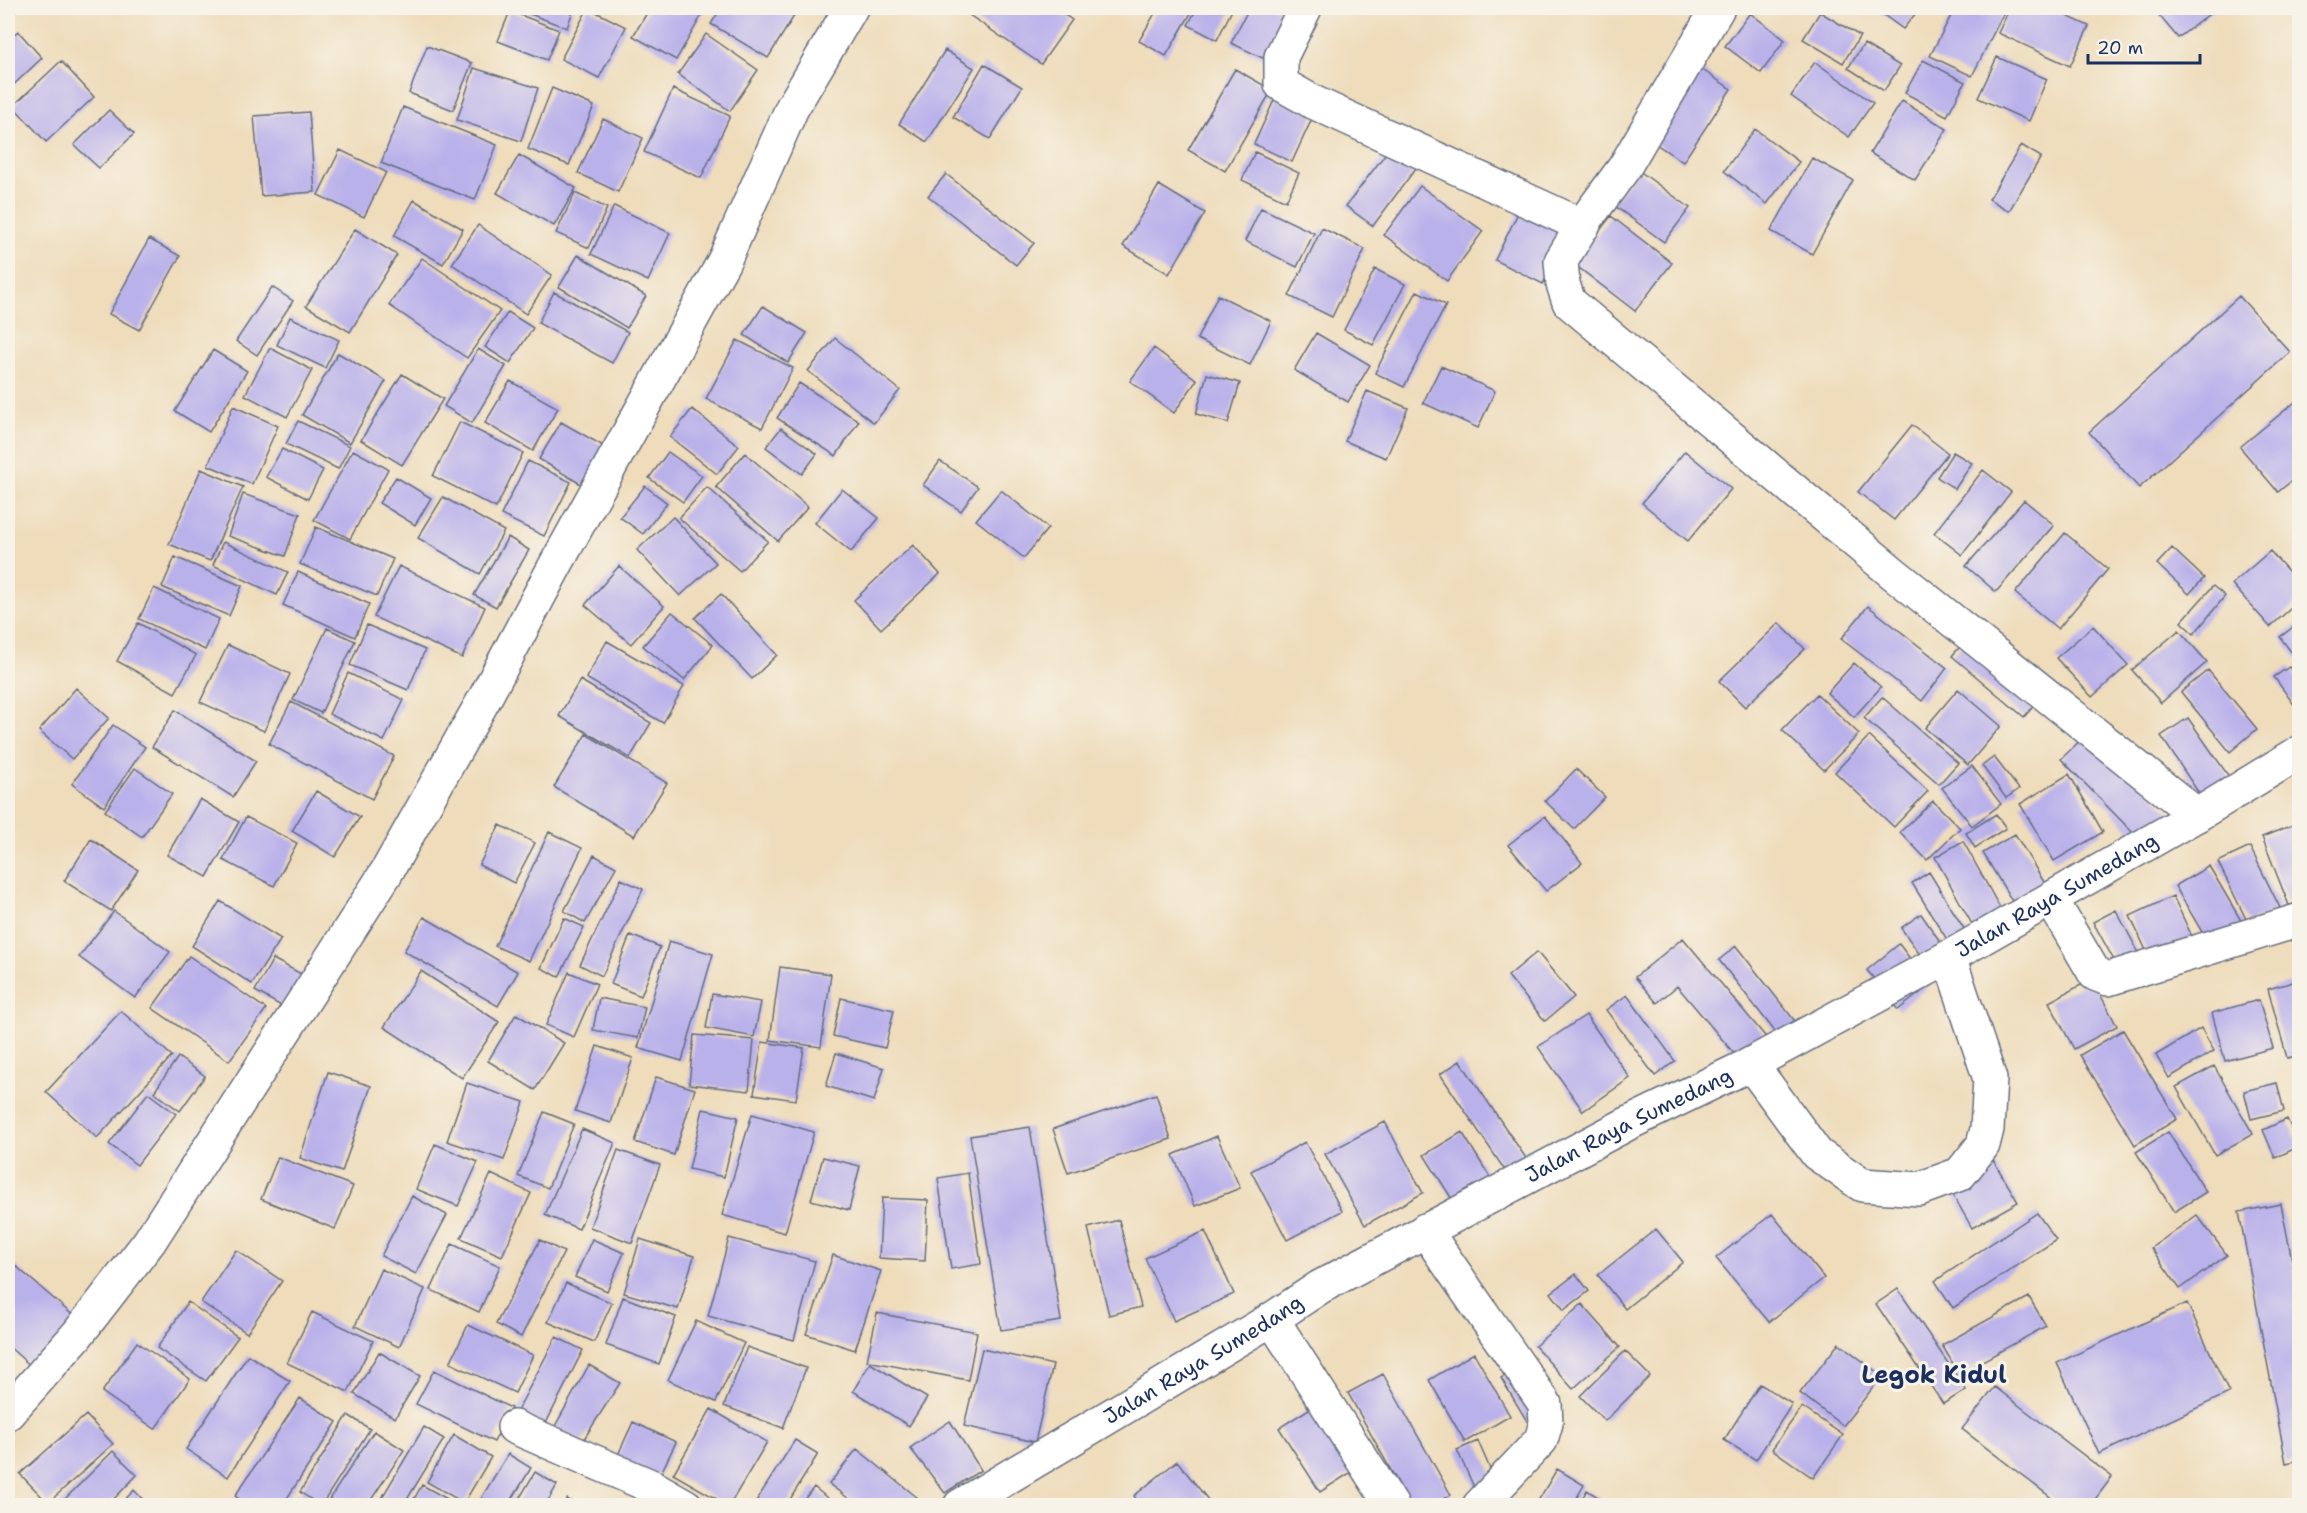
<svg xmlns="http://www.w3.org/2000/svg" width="2307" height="1513" font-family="'Shantell Sans',sans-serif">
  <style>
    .building { fill: #b9b1ea }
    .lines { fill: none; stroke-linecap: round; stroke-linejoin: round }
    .minor-casing { stroke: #656c7e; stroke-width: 36 }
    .highway-casing { stroke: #656c7e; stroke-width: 36 }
    .minor { stroke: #fff; stroke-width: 33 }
    .highway { stroke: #fff; stroke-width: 33 }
    .labels { text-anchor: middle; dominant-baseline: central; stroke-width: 6; stroke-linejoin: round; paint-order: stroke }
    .street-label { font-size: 21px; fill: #1b2f5e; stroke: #f7f3e8 }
    .quarter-label { font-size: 24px; font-weight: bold; fill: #1b2f5e; stroke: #f7f3e8 }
  </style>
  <rect width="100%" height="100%" fill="#f7f3e8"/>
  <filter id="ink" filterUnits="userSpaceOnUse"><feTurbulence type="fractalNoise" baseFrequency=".0167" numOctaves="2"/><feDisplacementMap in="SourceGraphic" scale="12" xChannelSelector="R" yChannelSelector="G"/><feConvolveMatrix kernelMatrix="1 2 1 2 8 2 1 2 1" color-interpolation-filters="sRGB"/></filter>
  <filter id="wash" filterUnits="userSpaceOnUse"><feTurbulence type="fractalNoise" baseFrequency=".008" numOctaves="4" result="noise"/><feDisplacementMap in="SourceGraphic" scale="24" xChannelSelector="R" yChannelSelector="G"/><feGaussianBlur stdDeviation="1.35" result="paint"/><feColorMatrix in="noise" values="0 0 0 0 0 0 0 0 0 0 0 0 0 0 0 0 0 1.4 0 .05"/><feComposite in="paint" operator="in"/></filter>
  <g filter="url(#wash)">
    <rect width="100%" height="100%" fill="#eedcba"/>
    <g id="blocks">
      <path class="building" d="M514 8H574L567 28Z
        M588 8 626 27 599 78 561 59Z
        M650 8H706L676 60 633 36Z
        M721 8H799L768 58 711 24Z
        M959 8H1054L1072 20 1041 64Z
        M1158 8H1194L1166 56 1139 41Z
        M1197 8H1233L1217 40 1188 25Z
        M1249 8H1296L1269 61 1231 43Z
        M1874 8H1920L1903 29Z
        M1955 8H2006L1972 76 1930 56Z
        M2010 8H2049L2089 26 2070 66 1998 33Z
        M2153 8H2217L2178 38Z
        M510 11 559 30 547 60 498 41Z
        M1820 12 1860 36 1843 63 1803 39Z
        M1750 13 1785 40 1761 73 1725 46Z
        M18 31 42 58 8 90V40Z
        M706 34 758 70 730 111 678 74Z
        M1864 44 1900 66 1884 91 1848 68Z
        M427 46 472 63 453 110 409 93Z
        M945 50 974 68 927 142 899 124Z
        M1997 57 2047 79 2029 121 1978 98Z
        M1923 60 1965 82 1947 116 1905 93Z
        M61 61 94 97 46 142 13 106Z
        M1815 62 1873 103 1849 137 1791 96Z
        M984 64 1022 87 990 139 953 117Z
        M474 68 538 88 521 141 457 120Z
        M1235 69 1272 90 1225 171 1188 150Z
        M1701 69 1731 89 1683 162 1653 142Z
        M552 88 594 106 569 165 528 149Z
        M673 89 730 116 701 178 644 152Z
        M1276 96 1314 114 1292 162 1254 144Z
        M1902 101 1947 129 1915 180 1870 153Z
        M403 107 497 145 475 200 381 163Z
        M109 110 134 134 99 168 74 145Z
        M309 112 315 192 261 196 254 116Z
        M603 119 643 138 618 192 578 173Z
        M1755 129 1799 162 1767 204 1724 171Z
        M2021 145 2041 157 2009 211 1989 199Z
        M1389 149 1416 168 1373 226 1346 206Z
        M340 150 386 172 364 217 318 195Z
        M1255 152 1299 173 1286 201 1242 180Z
        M519 155 576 188 554 226 497 193Z
        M1812 158 1853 180 1812 254 1771 231Z
        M1638 170 1690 208 1664 242 1612 204Z
        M946 174 1034 243 1016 265 928 196Z
        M1159 185 1205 213 1169 274 1123 246Z
        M1420 186 1483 231 1447 281 1384 235Z
        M575 193 607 208 589 248 556 233Z
        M414 200 463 229 443 264 394 236Z
        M614 206 670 233 648 281 591 254Z
        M1261 208 1314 233 1297 267 1245 241Z
        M1519 211 1567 235 1543 284 1495 260Z
        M1611 216 1672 263 1635 311 1574 264Z
        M478 225 552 275 526 314 452 264Z
        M1322 228 1365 249 1332 317 1289 296Z
        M355 229 397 255 350 332 306 306Z
        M149 239 180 256 139 330 109 314Z
        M578 255 646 296 627 328 559 287Z
        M422 258 500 311 467 358 389 305Z
        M1375 269 1405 284 1373 345 1344 330Z
        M272 287 293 301 257 355 236 341Z
        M1417 291 1446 305 1404 387 1375 373Z
        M554 292 628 332 612 363 538 323Z
        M1218 295 1271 321 1250 365 1197 339Z
        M2239 296 2290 352 2139 488 2089 432Z
        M763 306 807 333 788 363 744 335Z
        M508 312 533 328 510 363 485 347Z
        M290 317 339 340 325 368 277 345Z
        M1316 333 1370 365 1348 402 1294 370Z
        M835 338 900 390 874 423 808 371Z
        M737 340 793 368 762 428 706 399Z
        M270 348 312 370 287 417 245 395Z
        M1154 348 1197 380 1174 413 1130 381Z
        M478 349 506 366 472 423 444 406Z
        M213 350 247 371 209 432 175 411Z
        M338 353 386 381 350 443 302 415Z
        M1441 366 1495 391 1478 428 1423 403Z
        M402 374 443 399 402 465 361 440Z
        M1207 374 1240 383 1228 423 1196 414Z
        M510 381 558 408 533 451 485 423Z
        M799 383 859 421 836 456 777 418Z
        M1367 391 1408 408 1386 458 1345 441Z
        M2300 398V474L2278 492 2240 447Z
        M233 406 278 426 252 484 208 465Z
        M692 409 739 446 717 474 670 437Z
        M298 421 350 446 338 469 286 444Z
        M460 422 523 453 496 508 433 476Z
        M561 422 607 448 584 486 539 459Z
        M1912 425 1948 453 1894 520 1858 492Z
        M781 428 817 454 802 474 766 447Z
        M282 449 323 470 308 499 266 477Z
        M353 450 388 469 350 539 314 520Z
        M1685 451 1731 489 1688 541 1642 503Z
        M668 452 702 476 683 502 649 478Z
        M1953 452 1972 463 1955 489 1937 477Z
        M745 453 808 507 778 541 716 487Z
        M528 461 571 482 544 536 501 515Z
        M940 461 978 487 961 511 923 485Z
        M201 469 243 487 210 561 169 544Z
        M1983 470 2011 492 1962 555 1934 533Z
        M396 477 431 498 415 525 379 503Z
        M645 486 667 503 643 534 620 517Z
        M707 487 768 541 740 571 679 518Z
        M842 489 879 518 851 552 815 523Z
        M1001 490 1048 528 1024 558 976 520Z
        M243 494 300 514 285 556 228 536Z
        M443 497 504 531 480 574 418 538Z
        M2024 500 2054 525 1996 592 1966 566Z
        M673 517 716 563 680 596 637 550Z
        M316 527 393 559 377 596 300 564Z
        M2065 533 2108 569 2058 629 2015 593Z
        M508 537 529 550 496 607 474 595Z
        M223 542 288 572 277 595 213 565Z
        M913 545 940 574 881 629 854 600Z
        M2172 548 2204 578 2189 594 2157 564Z
        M2270 551 2300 584V600L2270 627 2232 584Z
        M175 557 242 586 229 616 162 587Z
        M399 566 485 607 462 658 374 617Z
        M619 566 664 606 631 644 585 605Z
        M298 572 369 604 355 637 283 605Z
        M2213 586 2225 596 2194 634 2181 622Z
        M154 588 219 619 205 650 139 619Z
        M721 594 777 655 752 679 695 618Z
        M1868 606 1947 668 1922 701 1841 639Z
        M672 612 713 645 684 680 643 646Z
        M2300 622V664L2280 637Z
        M138 623 196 655 175 693 117 661Z
        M1779 623 1805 649 1745 707 1719 681Z
        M367 625 425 650 408 690 350 665Z
        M2093 626 2128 665 2092 697 2056 658Z
        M327 628 355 641 321 713 293 700Z
        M2179 630 2207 662 2161 703 2132 670Z
        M1968 637 2041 698 2024 717 1952 656Z
        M607 641 684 686 663 723 586 678Z
        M228 645 290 674 264 731 200 702Z
        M1854 663 1881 687 1854 717 1827 693Z
        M2289 667 2300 681V713L2274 677Z
        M2208 670 2257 729 2230 752 2181 692Z
        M348 673 404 700 384 741 329 714Z
        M580 680 651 723 630 758 559 716Z
        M76 688 109 718 72 759 39 731Z
        M1958 689 2001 726 1968 765 1925 728Z
        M1817 694 1859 734 1824 770 1782 730Z
        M1882 697 1958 763 1939 784 1864 718Z
        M291 702 394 756 372 799 269 744Z
        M175 710 256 761 233 797 152 747Z
        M2188 718 2239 791 2210 810 2161 736Z
        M113 725 145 747 104 807 72 784Z
        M2090 731 2174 817 2145 845 2061 759Z
        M586 734 667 783 634 836 554 787Z
        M1869 736 1928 791 1894 827 1835 772Z
        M1994 757 2019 789 2006 798 1982 766Z
        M1972 766 2001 804 1972 826 1942 788Z
        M135 768 172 794 142 837 105 811Z
        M1576 769 1605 797 1574 829 1545 801Z
        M2069 774 2103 832 2054 861 2020 804Z
        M316 791 360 817 335 857 292 831Z
        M200 799 239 822 207 877 167 855Z
        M1933 801 1960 828 1927 860 1900 832Z
        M1996 814 2006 828 1975 848 1966 833Z
        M1545 816 1582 863 1546 891 1508 845Z
        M246 817 297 843 274 886 223 860Z
        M2300 822V905L2290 908 2262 837Z
        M500 825 535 843 514 883 479 865Z
        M549 832 582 848 529 961 495 946Z
        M2015 834 2050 892 2018 911 1983 853Z
        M91 839 138 870 111 911 64 881Z
        M1963 841 2011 928 1983 944 1935 857Z
        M2250 847 2280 908 2248 923 2218 862Z
        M594 855 616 867 585 923 564 911Z
        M2209 866 2243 924 2209 944 2175 886Z
        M1929 872 1976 948 1959 959 1912 883Z
        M621 879 643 889 602 976 580 965Z
        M2173 896 2194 941 2151 961 2130 916Z
        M220 901 281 939 252 984 192 946Z
        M2116 910 2142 959 2120 971 2093 922Z
        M114 911 170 952 135 998 79 957Z
        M1921 914 1955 963 1935 976 1901 928Z
        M424 917 518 972 498 1006 404 951Z
        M564 918 584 927 559 977 541 968Z
        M630 935 660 947 641 996 611 984Z
        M1683 938 1775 1048 1748 1070 1677 986 1657 1003 1635 977Z
        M669 941 713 954 682 1061 638 1048Z
        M1899 944 1930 985 1898 1010 1867 970Z
        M1736 946 1798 1025 1780 1038 1719 960Z
        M1537 952 1574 997 1545 1021 1508 976Z
        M189 956 266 1009 229 1061 152 1008Z
        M273 959 307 977 288 1010 255 991Z
        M780 967 831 974 821 1047 770 1040Z
        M421 971 499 1022 462 1078 384 1027Z
        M569 972 597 984 574 1037 546 1025Z
        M2092 979 2117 1026 2074 1049 2049 1002Z
        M2300 980V1055L2287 1058 2268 989Z
        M712 994 761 1002 754 1037 706 1028Z
        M1627 995 1675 1061 1655 1076 1606 1010Z
        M599 998 645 1007 638 1038 593 1030Z
        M841 998 894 1010 885 1048 833 1036Z
        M2259 1000 2273 1048 2225 1061 2212 1013Z
        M121 1011 172 1056 97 1138 46 1092Z
        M516 1014 564 1043 535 1090 488 1061Z
        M1586 1015 1630 1078 1583 1111 1538 1047Z
        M2201 1028 2214 1051 2169 1078 2156 1055Z
        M2123 1030 2177 1119 2135 1145 2080 1055Z
        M694 1035 754 1040 749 1091 689 1084Z
        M762 1042 804 1048 796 1100 754 1094Z
        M597 1046 633 1058 611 1123 575 1111Z
        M836 1053 884 1068 874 1101 826 1086Z
        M178 1057 205 1076 180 1111 154 1092Z
        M1460 1061 1530 1164 1510 1178 1440 1074Z
        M2214 1066 2253 1134 2215 1155 2176 1087Z
        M328 1072 371 1086 342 1172 300 1158Z
        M656 1077 695 1089 674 1155 635 1142Z
        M467 1083 524 1102 504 1160 447 1141Z
        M2277 1083 2284 1111 2251 1119 2244 1091Z
        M148 1093 176 1114 137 1165 109 1144Z
        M1156 1094 1171 1139 1068 1173 1053 1129Z
        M703 1109 738 1117 724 1177 689 1169Z
        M544 1112 574 1124 548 1188 518 1176Z
        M752 1114 814 1132 785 1233 722 1215Z
        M2287 1119 2300 1146 2275 1158 2263 1130Z
        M1385 1122 1423 1193 1365 1225 1325 1154Z
        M1030 1127 1061 1321 1001 1330 970 1136Z
        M582 1129 615 1143 579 1229 545 1215Z
        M1462 1132 1501 1195 1464 1218 1424 1155Z
        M2168 1132 2206 1192 2174 1212 2136 1152Z
        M1217 1136 1240 1188 1195 1206 1173 1155Z
        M1305 1142 1342 1211 1287 1240 1251 1171Z
        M435 1144 478 1162 458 1206 416 1189Z
        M618 1150 660 1165 632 1243 590 1227Z
        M278 1157 353 1186 335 1229 261 1199Z
        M823 1157 860 1166 849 1210 811 1200Z
        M1993 1160 2018 1202 1972 1228 1948 1186Z
        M968 1173 981 1264 951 1269 938 1178Z
        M491 1174 531 1193 502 1256 461 1238Z
        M412 1196 447 1215 416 1274 381 1256Z
        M882 1198 928 1200 925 1261 879 1258Z
        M2281 1204 2300 1301V1460L2286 1463 2239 1212Z
        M2037 1213 2056 1240 1953 1308 1935 1281Z
        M1772 1214 1824 1278 1769 1322 1716 1258Z
        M2197 1215 2227 1255 2180 1289 2151 1248Z
        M1119 1220 1141 1307 1109 1315 1088 1228Z
        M1656 1229 1683 1262 1625 1309 1598 1275Z
        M1205 1231 1234 1294 1174 1321 1145 1258Z
        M729 1238 815 1261 794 1340 708 1316Z
        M592 1239 624 1253 607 1291 575 1277Z
        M640 1239 694 1256 678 1309 624 1293Z
        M540 1240 564 1252 521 1337 496 1324Z
        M452 1244 500 1266 479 1312 431 1290Z
        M236 1250 282 1281 247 1333 201 1302Z
        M833 1255 881 1271 855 1350 806 1334Z
        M10 1261 76 1318 33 1368 8 1346V1264Z
        M381 1269 425 1289 399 1347 355 1326Z
        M1576 1274 1589 1291 1564 1310 1551 1293Z
        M566 1283 612 1303 594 1342 548 1322Z
        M1898 1289 1966 1390 1943 1404 1876 1304Z
        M623 1297 676 1317 659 1364 606 1345Z
        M2029 1297 2046 1326 1959 1374 1942 1345Z
        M188 1302 238 1337 206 1381 157 1348Z
        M2187 1303 2229 1393 2099 1454 2057 1363Z
        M1582 1304 1620 1347 1573 1389 1535 1346Z
        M312 1312 373 1341 348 1392 287 1363Z
        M877 1313 977 1332 968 1380 867 1361Z
        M696 1321 744 1343 716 1402 668 1380Z
        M468 1325 533 1355 515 1393 450 1363Z
        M556 1337 583 1350 544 1427 514 1417Z
        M137 1342 190 1379 155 1429 102 1392Z
        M1839 1343 1882 1376 1843 1426 1800 1393Z
        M747 1347 806 1368 783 1428 724 1406Z
        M982 1349 1053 1365 1035 1442 964 1426Z
        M1625 1351 1650 1376 1605 1421 1580 1396Z
        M379 1352 420 1376 395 1418 354 1394Z
        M1474 1353 1510 1416 1465 1442 1429 1380Z
        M248 1355 290 1381 228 1477 186 1449Z
        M870 1363 927 1398 909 1426 853 1391Z
        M589 1365 620 1383 582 1442 554 1428Z
        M434 1370 511 1408 494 1442 416 1404Z
        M1515 1370 1543 1414 1528 1423 1501 1378Z
        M1383 1374 1451 1495 1433 1506H1411L1348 1393Z
        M1760 1384 1792 1404 1756 1460 1724 1440Z
        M1995 1387 2112 1477 2090 1506H2062L1962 1429Z
        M300 1398 337 1422 282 1506H250L235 1496Z
        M1312 1407 1353 1471 1320 1492 1279 1428Z
        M1802 1407 1843 1435 1813 1478 1772 1449Z
        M711 1409 767 1442 729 1506 673 1474Z
        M86 1415 113 1444 48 1503 20 1474Z
        M348 1415 370 1429 321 1506 300 1492Z
        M950 1421 981 1470 945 1493 910 1448Z
        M633 1422 676 1442 660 1475 616 1459Z
        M424 1427 444 1439 403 1506H377Z
        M374 1431 404 1450 367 1506H325Z
        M454 1435 491 1457 464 1503 427 1482Z
        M795 1440 818 1454 786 1506H753Z
        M1478 1441 1494 1478 1474 1487 1457 1450Z
        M857 1449 918 1498 910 1506H859L829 1484Z
        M113 1451 137 1475 107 1506H58Z
        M508 1454 531 1468 508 1506H489L480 1500Z
        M1177 1461 1213 1506H1141L1134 1496Z
        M1557 1469 1584 1485 1572 1506H1535Z
        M535 1472 557 1485 545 1506H515Z
        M422 1485 460 1506H410Z
        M814 1487 837 1506H799Z
        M134 1490 149 1506H119Z
        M1587 1490 1612 1506H1578Z
        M298 1499 307 1506H293Z
        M567 1499 579 1506H564Z"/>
    </g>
  </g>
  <g filter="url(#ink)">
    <use href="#blocks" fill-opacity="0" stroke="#656c7e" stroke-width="1.5"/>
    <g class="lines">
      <defs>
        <path id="minor" d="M1305 8 1281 57V84L1313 102 1583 226
          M1718 8 1624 168 1587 218 1561 261 1563 284 1569 302 1893 573 2197 815
          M2051 899 2095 974 2108 979 2300 920
          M1751 1064 1817 1154 1862 1185 1919 1189 1960 1174 1983 1145 1987 1129 1990 1079 1949 957
          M1425 1230 1545 1404 1546 1423 1541 1440 1479 1506
          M1272 1319 1392 1506
          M8 1413 77 1335 149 1242 386 873 486 696 555 566 724 261 792 108 851 8
          M514 1427 653 1487 686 1506"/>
        <g id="highway">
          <path id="s1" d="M960 1506 1272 1319 1320 1287 1627 1124 1751 1064 1949 957 2197 815 2300 752"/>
        </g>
      </defs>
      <use href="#minor" class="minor-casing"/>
      <use href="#highway" class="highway-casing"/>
      <use href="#minor" class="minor"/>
      <use href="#highway" class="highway"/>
    </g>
  </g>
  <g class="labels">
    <g class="street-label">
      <text stroke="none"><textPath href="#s1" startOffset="1256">Jalan Raya Sumedang</textPath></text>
      <text stroke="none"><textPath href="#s1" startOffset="770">Jalan Raya Sumedang</textPath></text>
      <text stroke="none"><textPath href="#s1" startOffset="284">Jalan Raya Sumedang</textPath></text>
    </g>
    <g class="quarter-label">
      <text x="1934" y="1375">Legok Kidul</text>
    </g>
  </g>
  <rect width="2307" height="1513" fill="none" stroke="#f7f3e8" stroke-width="30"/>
  <path d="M2088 54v9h112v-9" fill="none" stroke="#1b2f5e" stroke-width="3"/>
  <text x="2097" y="54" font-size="18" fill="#1b2f5e" stroke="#f7f3e8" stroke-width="4.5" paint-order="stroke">20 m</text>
</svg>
